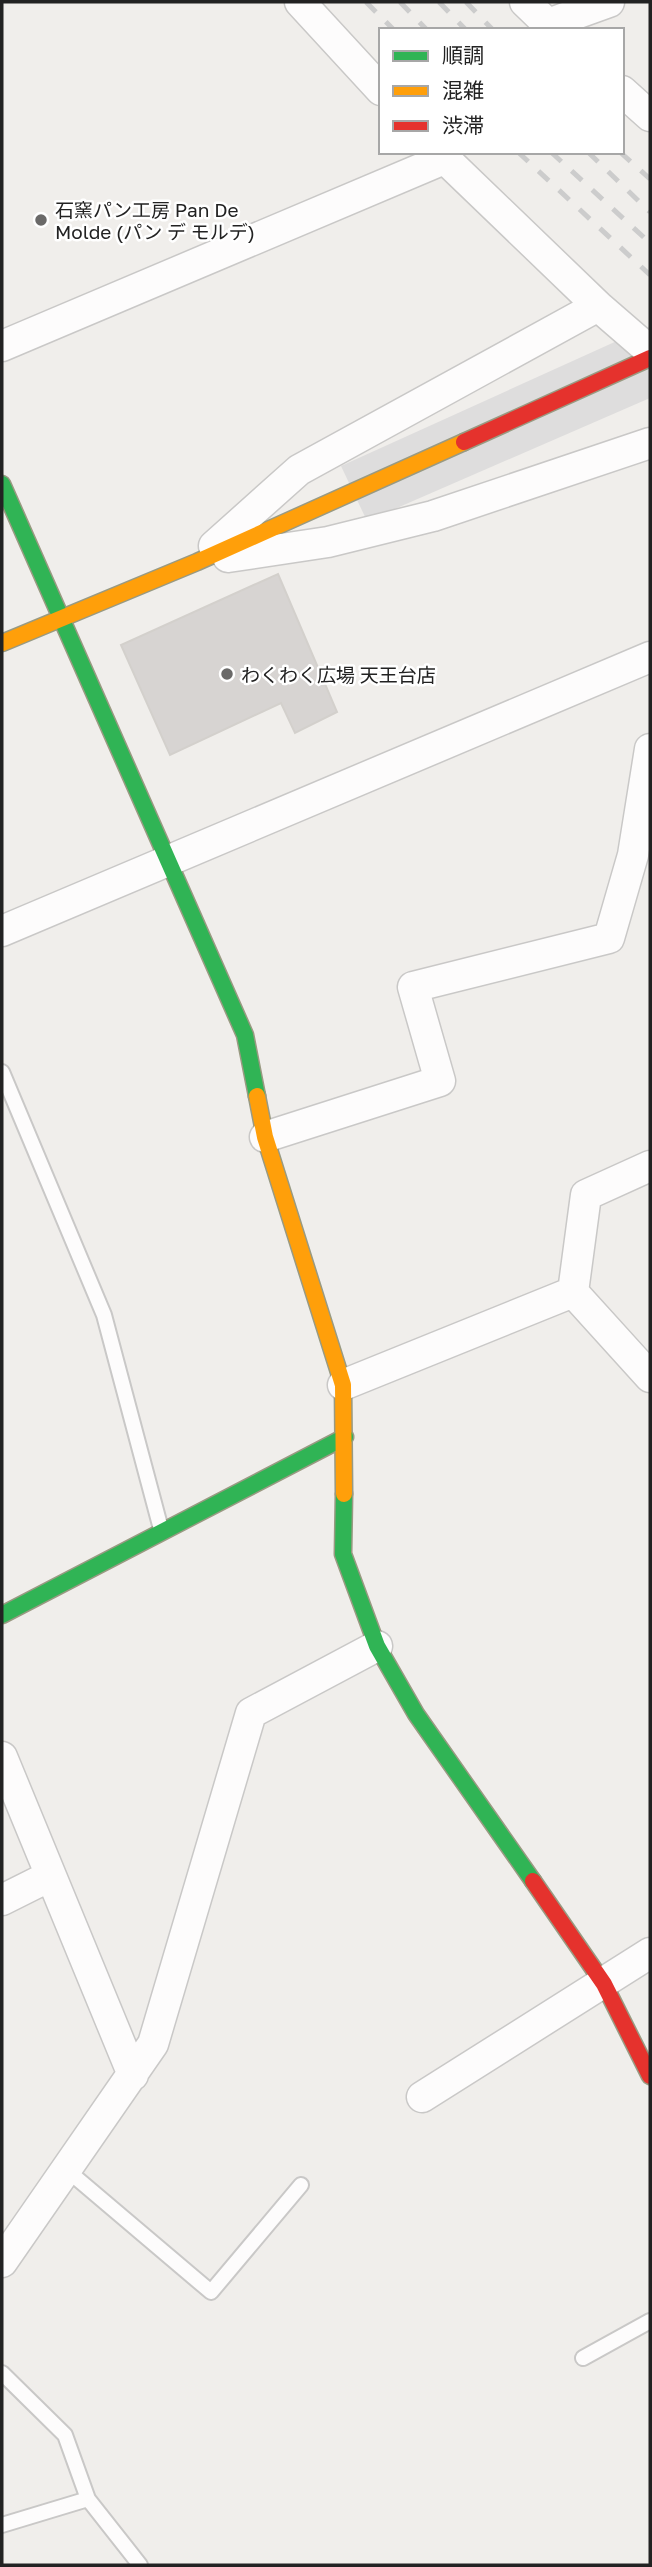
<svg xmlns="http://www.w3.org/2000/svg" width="652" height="2567" font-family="'Golos Text','Noto Sans JP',sans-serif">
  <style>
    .pier { fill: #dedddd }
    .building { fill: #d7d4d2; stroke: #d3d0cc; stroke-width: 2 }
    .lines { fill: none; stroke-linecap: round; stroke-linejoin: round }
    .lane-casing { stroke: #c9c8c7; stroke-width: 18 }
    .street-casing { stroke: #c9c8c7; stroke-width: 33 }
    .fast-casing { stroke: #999a82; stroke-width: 19 }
    .slow-casing { stroke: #999a82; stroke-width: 19 }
    .jam-casing { stroke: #999a82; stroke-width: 19 }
    .lane { stroke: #fdfcfc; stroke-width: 14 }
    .street { stroke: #fdfcfc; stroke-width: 30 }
    .fast { stroke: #30b455; stroke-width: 16 }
    .slow { stroke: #ff9f0a; stroke-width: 16 }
    .jam { stroke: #e5322d; stroke-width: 16 }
    .rail { stroke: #ccc; stroke-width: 5; stroke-dasharray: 14 14; stroke-linecap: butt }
    .poi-dot { fill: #6a6968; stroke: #fff; stroke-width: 2.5 }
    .labels { text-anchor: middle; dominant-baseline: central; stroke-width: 5; stroke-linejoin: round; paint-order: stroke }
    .poi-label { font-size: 19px; fill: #222; stroke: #fff; text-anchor: start }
  </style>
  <rect width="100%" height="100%" fill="#f0eeeb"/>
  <path class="pier" d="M650 326V398L367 521 341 466Z"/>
  <path class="building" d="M278 574 337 712 295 733 281 703 170 755 121 645Z"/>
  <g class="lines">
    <defs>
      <path id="lane" d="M2 1072 104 1315 161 1529
        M67 2170 211 2292 301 2185
        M583 2358 650 2321
        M2 2373 65 2435 88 2499 140 2565
        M2 2525 88 2499"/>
      <path id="street" d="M300 2 381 90
        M525 2 554 30
        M548 24 609 2
        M622 91 650 116
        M438 152 598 306 650 351
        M2 346 444 159
        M214 546 299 470 598 306
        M228 557 328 542 433 516 650 443
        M2 931 650 657
        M265 1137 440 1081 413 987 609 938 633 855 650 749
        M573 1292 586 1195 650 1166
        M343 1385 573 1292 650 1377
        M2 1757 133 2075
        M2 1900 50 1876
        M422 2097 650 1953
        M2 2262 153 2044 251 1713 377 1646"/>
      <path id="fast" d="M2 484 245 1035 257 1096
        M344 1494 343 1554 377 1646 416 1714 533 1881
        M2 1615 345 1437"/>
      <path id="slow" d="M2 643 197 562 464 442
        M257 1096 265 1137 343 1385 344 1494"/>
      <path id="jam" d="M464 442 650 358
        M533 1881 604 1984 650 2076"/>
    </defs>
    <use href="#lane" class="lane-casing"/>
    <use href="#street" class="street-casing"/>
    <use href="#fast" class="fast-casing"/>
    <use href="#slow" class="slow-casing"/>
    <use href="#jam" class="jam-casing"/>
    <use href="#lane" class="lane"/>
    <use href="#street" class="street"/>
    <use href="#fast" class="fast"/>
    <use href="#slow" class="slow"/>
    <use href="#jam" class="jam"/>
    <path class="rail" d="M366 2 394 30
      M400 2 427 30
      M439 2 466 30
      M466 2 493 30
      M518 152 650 275
      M551 152 650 243
      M588 152 650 212
      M620 152 650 179"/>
  </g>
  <g class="poi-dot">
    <circle cx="41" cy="220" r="7"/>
    <circle cx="227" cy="674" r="7"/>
  </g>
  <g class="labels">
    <g class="poi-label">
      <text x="55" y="209">石窯パン工房 Pan De<tspan x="55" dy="22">Molde (パン デ モルデ)</tspan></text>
      <text x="241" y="674">わくわく広場 天王台店</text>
    </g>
  </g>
  <rect width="652" height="2567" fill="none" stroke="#222222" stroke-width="7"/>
  <rect x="379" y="28" width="245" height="126" fill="#ffffff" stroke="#a7a7a7" stroke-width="2"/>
  <rect x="393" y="51" width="35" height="10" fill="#30b455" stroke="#a7a7a7" stroke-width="2"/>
  <text x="442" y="63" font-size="21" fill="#222222">順調</text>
  <rect x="393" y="86" width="35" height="10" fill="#ff9f0a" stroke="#a7a7a7" stroke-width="2"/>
  <text x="442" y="98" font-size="21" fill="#222222">混雑</text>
  <rect x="393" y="121" width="35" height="10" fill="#e5322d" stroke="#a7a7a7" stroke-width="2"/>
  <text x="442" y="133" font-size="21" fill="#222222">渋滞</text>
</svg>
